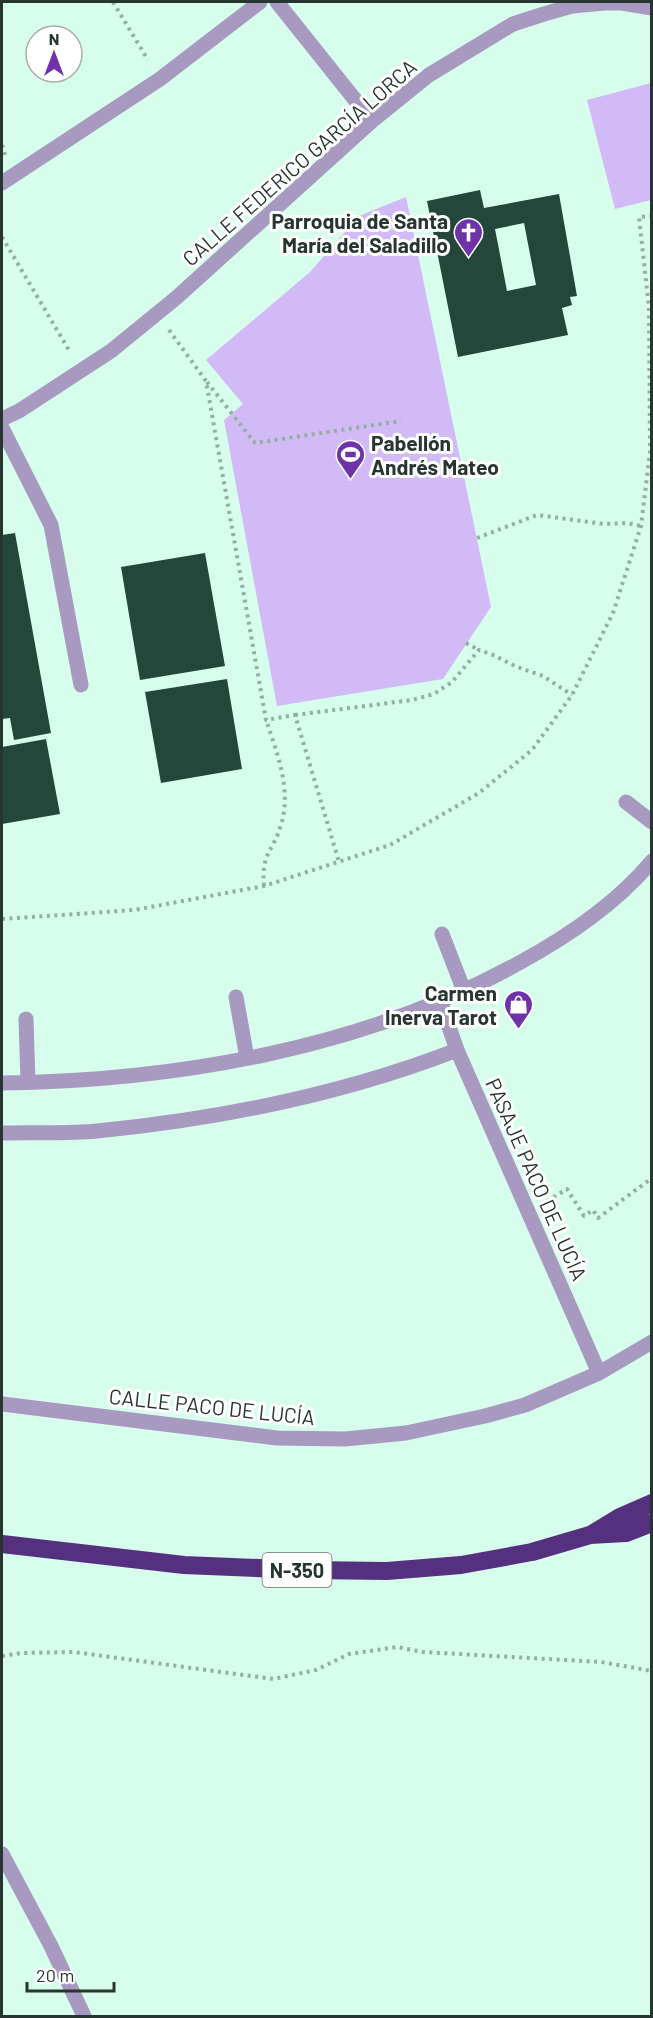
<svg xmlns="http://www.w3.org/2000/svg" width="653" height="2018" font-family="Barlow,sans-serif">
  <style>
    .green { fill: #d2baf7 }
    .building { fill: #25463a; fill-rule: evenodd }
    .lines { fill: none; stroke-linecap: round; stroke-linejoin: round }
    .path { stroke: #92afa2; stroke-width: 4; stroke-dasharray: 3 4.5; stroke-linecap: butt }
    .minor { stroke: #a799bf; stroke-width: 15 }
    .highway { stroke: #55307e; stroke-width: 18 }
    .labels { text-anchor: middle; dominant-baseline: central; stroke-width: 6; stroke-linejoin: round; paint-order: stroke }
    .shield { fill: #fff; stroke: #67726d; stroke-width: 1.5 }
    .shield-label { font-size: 20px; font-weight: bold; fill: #26352f }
    .street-label { font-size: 21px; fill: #26352f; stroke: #fff }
    .poi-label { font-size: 21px; font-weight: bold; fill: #26352f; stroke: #fff; text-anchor: end }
  </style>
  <rect width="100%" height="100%" fill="#d7fded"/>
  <path class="green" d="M651 83V200L615 209 587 100Z
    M406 197 491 607 443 679 277 706 224 420 243 404 206 360 310 272 359 216Z"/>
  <path class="building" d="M480 190 484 208 559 194 577 296 570 297 572 305 562 308 568 335 458 357 427 201ZM524 223 536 285 507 291 495 229Z
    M15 533 51 733 14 740 10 718 2 719V535Z
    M205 553 225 666 140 680 121 567Z
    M227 679 242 769 161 783 145 692Z
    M46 739 60 814 2 824V747Z"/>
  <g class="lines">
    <path class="path" d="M113 2 148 60
      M2 145 5 155
      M2 237 70 352
      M169 330 206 381 266 720 295 715 339 862
      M207 382 255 443 401 421
      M477 538 537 515 604 524 627 523 641 526
      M466 643 479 650
      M295 715 412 700 434 694 452 682 479 650 493 655 515 666 543 676 572 695
      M264 886C261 853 273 852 281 825 292 790 277 753 266 720
      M2 919 134 910 264 886 390 845 479 793 532 750 572 695 613 613 641 526 650 452 649 308 639 217 652 216
      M547 1201 567 1189 584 1216 593 1210 598 1218 652 1178
      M2 1656 22 1653 74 1652 273 1679 316 1670 349 1654 397 1647 423 1652 601 1662 652 1671"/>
    <path class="minor" d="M277 2 372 121
      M2 183 160 79 260 2
      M2 419 19 411 111 351 176 298 372 121 429 75 513 24 544 14 572 6 605 3H622L652 8
      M2 428 51 525 81 685
      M626 802 652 822
      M442 934 464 991
      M236 997 247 1058
      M440 1001 457 1050 599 1373
      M26 1019 28 1082
      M2 1083C176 1081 365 1048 519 963 567 937 616 904 652 861
      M2 1133C33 1132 66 1134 97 1131 218 1119 344 1094 457 1050
      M2 1404 277 1438 345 1439 406 1433 485 1416 525 1405 599 1373 652 1342
      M2 1854 51 1946 84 2016"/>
    <path class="highway" d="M592 1534 620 1517 652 1503
      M2 1544 184 1565 306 1570 387 1571 461 1565 532 1552 590 1535 626 1533 652 1523"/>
  </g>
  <defs>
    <symbol id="church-pin" viewBox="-11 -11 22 30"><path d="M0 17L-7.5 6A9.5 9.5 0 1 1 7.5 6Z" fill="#6e33a9" stroke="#fff"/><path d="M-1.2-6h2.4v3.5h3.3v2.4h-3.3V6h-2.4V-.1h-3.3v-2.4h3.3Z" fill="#fff"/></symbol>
    <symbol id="stadium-pin" viewBox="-11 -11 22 30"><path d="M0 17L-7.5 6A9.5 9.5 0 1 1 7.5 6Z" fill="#6e33a9" stroke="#fff"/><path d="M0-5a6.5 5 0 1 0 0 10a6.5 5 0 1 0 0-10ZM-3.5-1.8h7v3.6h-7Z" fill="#fff"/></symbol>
    <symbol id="shop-pin" viewBox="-11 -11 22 30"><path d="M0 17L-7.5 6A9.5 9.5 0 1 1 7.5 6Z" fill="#6e33a9" stroke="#fff"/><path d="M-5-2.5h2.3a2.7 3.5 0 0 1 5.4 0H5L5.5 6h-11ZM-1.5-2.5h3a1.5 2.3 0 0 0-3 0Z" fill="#fff"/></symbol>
  </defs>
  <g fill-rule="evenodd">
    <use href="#church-pin" x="452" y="216" width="33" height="45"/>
    <use href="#stadium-pin" x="334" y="438" width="33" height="45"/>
    <use href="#shop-pin" x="502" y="988" width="33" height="45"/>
  </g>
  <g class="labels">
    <rect class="shield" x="262.5" y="1553" width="69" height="34" rx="4.5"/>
    <g class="shield-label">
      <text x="297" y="1570">N-350</text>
    </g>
    <g class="street-label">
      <text transform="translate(299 162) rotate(-41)">CALLE FEDERICO GARCÍA LORCA</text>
      <text transform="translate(537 1179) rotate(66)">PASAJE PACO DE LUCÍA</text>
      <text transform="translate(212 1406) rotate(6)">CALLE PACO DE LUCÍA</text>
    </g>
    <g class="poi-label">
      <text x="448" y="220">Parroquia de Santa<tspan x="448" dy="24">María del Saladillo</tspan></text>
      <text x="371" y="442" text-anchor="start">Pabellón<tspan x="371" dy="24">Andrés Mateo</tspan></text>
      <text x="497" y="992">Carmen<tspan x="497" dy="24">Inerva Tarot</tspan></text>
    </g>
  </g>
  <rect width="653" height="2018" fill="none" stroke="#26352f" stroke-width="6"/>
  <g transform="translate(54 54)"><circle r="28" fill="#ffffff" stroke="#a8aeac" stroke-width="1.5"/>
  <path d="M0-4.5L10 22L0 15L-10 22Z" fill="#6e33a9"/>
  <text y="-9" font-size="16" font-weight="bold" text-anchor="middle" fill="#26352f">N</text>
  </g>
  <path d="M27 1982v9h87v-9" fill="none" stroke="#26352f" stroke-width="3"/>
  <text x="36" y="1982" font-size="18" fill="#26352f" stroke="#ffffff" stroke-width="4.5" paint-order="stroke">20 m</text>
</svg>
